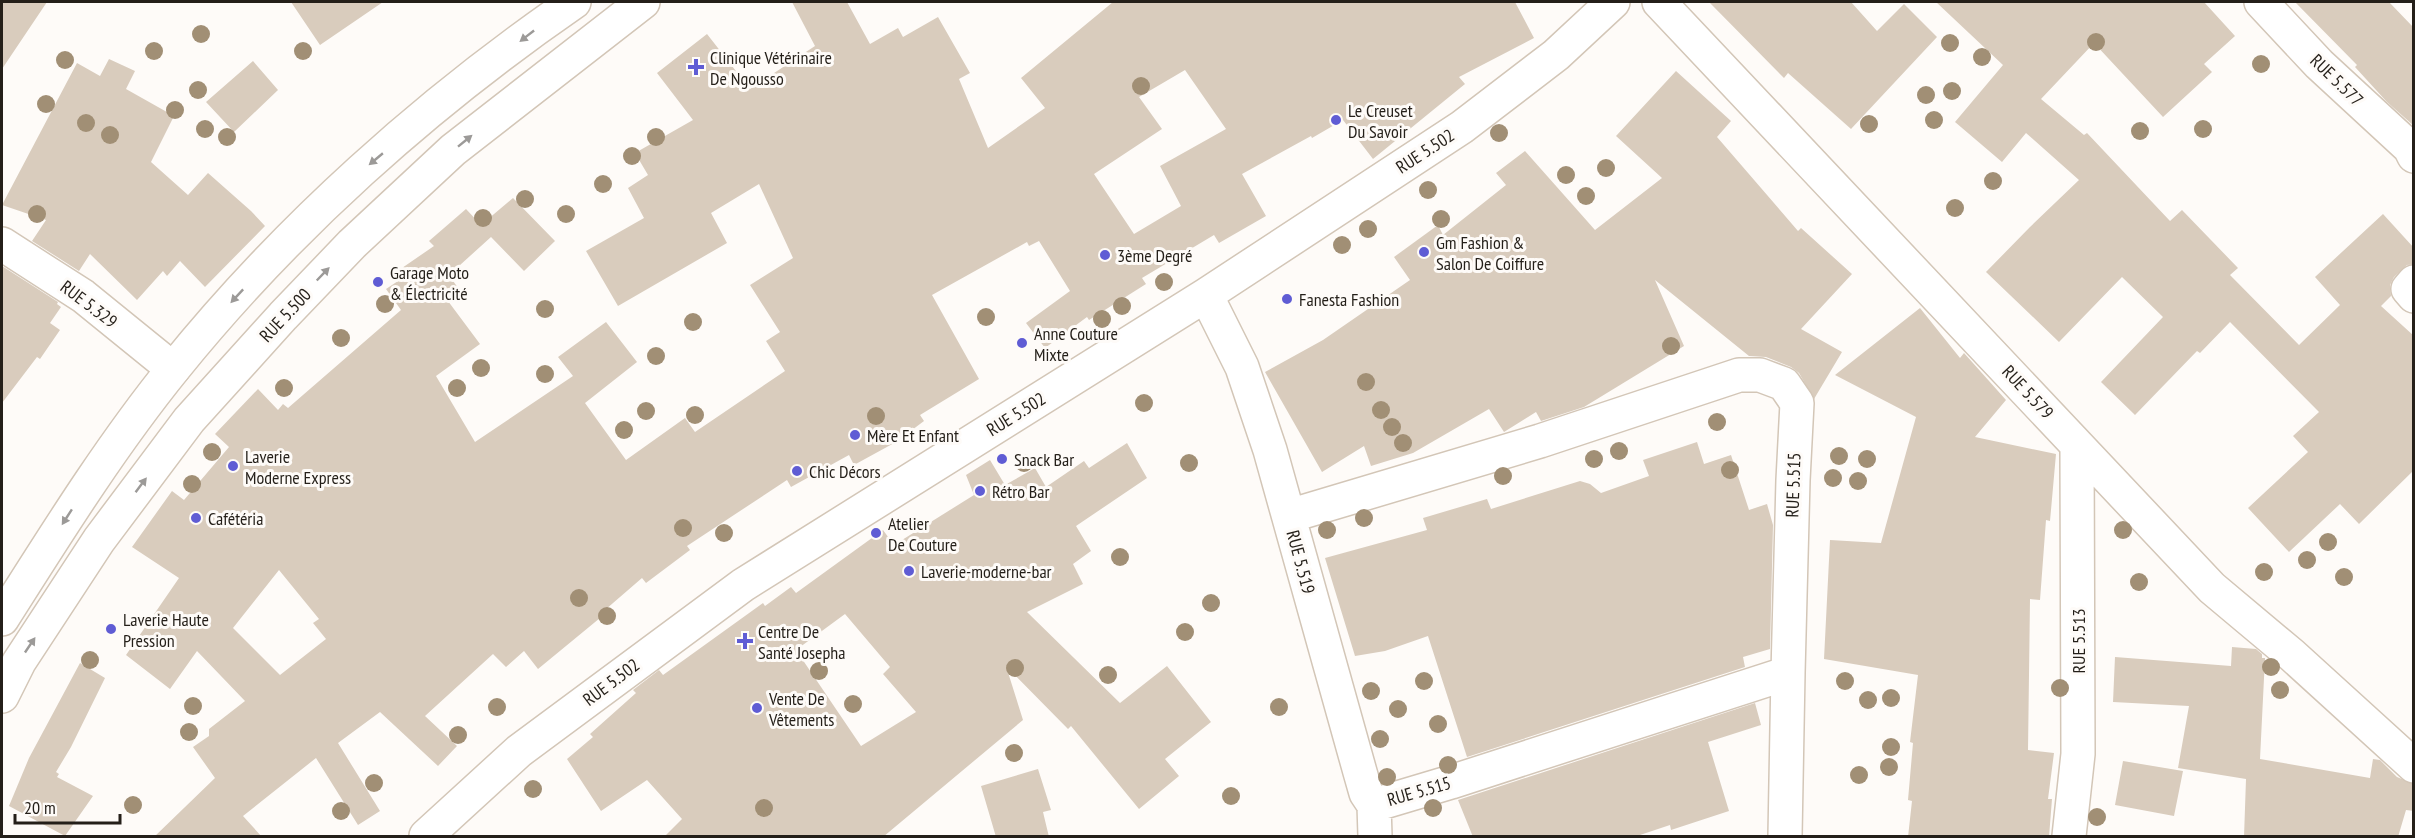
<svg xmlns="http://www.w3.org/2000/svg" width="2415" height="838" font-family="'PT Sans Narrow',sans-serif">
  <style>
    .building { fill: #d9ccbd; fill-rule: evenodd }
    .lines { fill: none; stroke-linecap: round; stroke-linejoin: round }
    .street-casing { stroke: #d3c6b7; stroke-width: 36 }
    .secondary-casing { stroke: #d3c6b7; stroke-width: 36 }
    .street { stroke: #fff; stroke-width: 33 }
    .secondary { stroke: #fff; stroke-width: 33 }
    .tree { fill: #a18f75 }
    .oneway { fill: #9c9a98 }
    .poi-dot { fill: #5f5cd4; stroke: #fefbf8; stroke-width: 2 }
    .labels { text-anchor: middle; dominant-baseline: central; stroke-width: 6; stroke-linejoin: round; paint-order: stroke }
    .poi-label { font-size: 18px; fill: #241f19; stroke: #fefbf8; text-anchor: start }
    .street-label { font-size: 18px; fill: #241f19; stroke: #fefbf8 }
  </style>
  <rect width="100%" height="100%" fill="#fefbf8"/>
  <path class="building" d="M2 2H47L2 69Z
    M291 2H383L320 45Z
    M792 2H847L870 44 898 28 903 37 938 17 970 73 959 79 988 148 1045 108 1021 78 1113 2H1515L1534 38 1459 77 1465 84 1373 159 1343 120 1312 138 1311 136 1242 174 1266 216 1219 243 1214 235 1142 278 1146 284 1089 320 1087 317 1045 348 1026 323 1070 291 1039 241 1029 246 1027 242 932 295 979 379 920 415 924 421 896 442 854 465 849 455 791 487 787 480 687 546 690 550 646 583 642 578 598 616 600 618 538 669 524 651 506 667 493 654 425 716 457 746 438 766 380 712 338 743 380 811 358 825 316 758 243 816 262 837H154L215 778 193 747 209 736V729L245 701 197 651 170 689 126 655 179 578 132 547 172 491 184 500 229 447 215 434 258 389 278 410 283 404 288 408 401 310 386 289 407 275 402 268 434 246 429 241 466 209 481 225 513 198 555 241 524 271 491 237 449 275 458 288 445 297 480 344 436 376 475 442 573 376 558 357 606 322 637 362 585 403 626 460 685 418 695 432 785 371 766 341 780 332 750 285 793 258 759 184 711 213 727 243 618 306 586 251 644 218 628 188 648 175 635 153 693 120 657 73 707 34 750 89 815 46ZM1185 70 1226 129 1160 166 1181 206 1134 234 1094 174 1162 129 1139 97ZM279 570 319 619 313 623 326 639 280 675 233 628Z
    M1709 2H1851L1877 31 1904 4 1937 37 1851 129 1788 73 1784 78Z
    M1936 2H2204L2235 36 2204 64 2212 72 2163 117 2094 43 2041 99 2084 135 2087 133 2170 221 2182 210 2238 268 2230 275 2299 345 2340 305 2315 277 2383 214 2414 248V264L2407 265 2394 277 2390 285 2391 296 2381 306 2414 336V470L2359 524 2340 504 2289 552 2248 508 2308 452 2293 436 2319 412 2230 322 2200 353 2197 351 2135 415 2101 382 2163 317 2122 277 2059 342 1986 272 2030 227 2079 180 2026 133 2002 162 1955 122 2003 65Z
    M2295 2H2389L2414 28V126L2387 102 2355 67 2357 65Z
    M109 59 135 71 126 89 174 116 151 162 188 195 208 173 251 211 265 226 205 287 180 261 167 276 163 271 137 300 90 254 79 271 32 241 46 220 2 205 77 63 100 76Z
    M253 61 278 90 234 132 206 102Z
    M1676 71 1731 121 1717 137 1798 231 1801 228 1852 274 1801 329 1842 352 1814 399 1799 373 1791 367 1766 357 1749 356 1655 280 1684 346 1584 407 1541 421 1536 412 1504 432 1489 409 1413 453 1371 466 1364 446 1322 472 1265 372 1323 340 1410 280 1394 257 1438 225 1443 235 1506 185 1496 173 1525 151 1595 230 1662 178 1616 136Z
    M2 266 58 302 57 304 61 307 50 323 60 330 40 359 37 357 2 403Z
    M1920 308 1960 358 1964 353 2006 400 1975 437 2056 454 2050 521 2046 520 2040 600 2030 599 2028 750 2054 753 2048 799H2052L2049 837H1908L1912 801 1908 800 1913 743 1910 742 1918 675 1824 659 1830 540 1881 543 1916 417 1835 375Z
    M1697 442 1704 464 1731 455 1749 510 1767 504 1773 525 1770 649 1743 657 1745 667 1467 757 1428 636 1385 651 1355 656 1325 558 1427 530 1423 518 1487 499 1491 509 1580 481 1590 484 1601 493 1649 476 1643 460Z
    M1127 443 1147 478 1076 526 1091 551 1073 564 1083 584 1027 612 1120 703 1167 666 1211 722 1165 759 1179 776 1139 809 1071 726 1068 729 1006 666 1023 720 883 837H664L682 819 647 780 601 811 567 759 593 737 590 734 636 693 633 690 659 670 663 675 763 603 765 606 791 587 796 593 883 530 894 545 974 495 966 475 990 460 1005 485 1035 468 1046 487 1084 461 1089 468ZM845 614 890 667 883 674 916 712 861 746 796 650Z
    M2232 647 2256 649 2262 654V658H2265L2260 759 2370 778 2373 759 2380 760 2397 777 2414 784V811L2406 810 2398 837H2244L2246 779 2178 768 2189 706 2113 702 2115 657 2231 666Z
    M80 663 105 678 71 747 56 772 59 774 57 777 93 796 65 836 9 806 29 758Z
    M1755 703 1761 725 1708 742 1729 811 1671 830 1670 825 1634 837H1473L1458 800Z
    M2123 761 2183 771 2174 816 2115 805Z
    M1038 769 1051 810 1043 812 1049 837H996L981 786Z"/>
  <g class="lines">
    <defs>
      <path id="street" d="M1659 2 2212 588 2292 655 2414 766
        M2261 2 2319 64 2410 148 2414 156
        M2 244 83 296 173 369
        M2414 282 2408 289 2414 296
        M1206 295 1242 367 1270 450 1360 772 1366 793 1374 805 1375 836
        M1289 516 1540 441 1739 375H1760L1784 384 1797 403 1793 480 1788 673 1451 782 1374 805
        M426 836 519 751 743 585 1206 295 1462 127 1556 55 1613 2
        M1785 836 1788 673
        M2069 836 2078 754 2077 445"/>
      <path id="secondary" d="M2 619C56 534 110 447 174 368 287 228 426 104 574 2
        M2 696 19 662 99 540 189 420 283 316 352 244 453 150 643 2"/>
    </defs>
    <use href="#street" class="street-casing"/>
    <use href="#secondary" class="secondary-casing"/>
    <use href="#street" class="street"/>
    <use href="#secondary" class="secondary"/>
  </g>
  <g class="tree">
    <circle cx="201" cy="34" r="9"/>
    <circle cx="2096" cy="42" r="9"/>
    <circle cx="1950" cy="43" r="9"/>
    <circle cx="154" cy="51" r="9"/>
    <circle cx="303" cy="51" r="9"/>
    <circle cx="1982" cy="57" r="9"/>
    <circle cx="65" cy="60" r="9"/>
    <circle cx="2261" cy="64" r="9"/>
    <circle cx="1141" cy="86" r="9"/>
    <circle cx="198" cy="90" r="9"/>
    <circle cx="1952" cy="91" r="9"/>
    <circle cx="1926" cy="95" r="9"/>
    <circle cx="46" cy="104" r="9"/>
    <circle cx="175" cy="110" r="9"/>
    <circle cx="1934" cy="120" r="9"/>
    <circle cx="86" cy="123" r="9"/>
    <circle cx="1869" cy="124" r="9"/>
    <circle cx="205" cy="129" r="9"/>
    <circle cx="2203" cy="129" r="9"/>
    <circle cx="2140" cy="131" r="9"/>
    <circle cx="1499" cy="133" r="9"/>
    <circle cx="110" cy="135" r="9"/>
    <circle cx="227" cy="137" r="9"/>
    <circle cx="656" cy="137" r="9"/>
    <circle cx="632" cy="156" r="9"/>
    <circle cx="1606" cy="168" r="9"/>
    <circle cx="1566" cy="175" r="9"/>
    <circle cx="1993" cy="181" r="9"/>
    <circle cx="603" cy="184" r="9"/>
    <circle cx="1428" cy="190" r="9"/>
    <circle cx="1586" cy="196" r="9"/>
    <circle cx="525" cy="199" r="9"/>
    <circle cx="1955" cy="208" r="9"/>
    <circle cx="37" cy="214" r="9"/>
    <circle cx="566" cy="214" r="9"/>
    <circle cx="483" cy="218" r="9"/>
    <circle cx="1441" cy="219" r="9"/>
    <circle cx="1368" cy="229" r="9"/>
    <circle cx="1342" cy="245" r="9"/>
    <circle cx="1164" cy="282" r="9"/>
    <circle cx="385" cy="304" r="9"/>
    <circle cx="1122" cy="306" r="9"/>
    <circle cx="545" cy="309" r="9"/>
    <circle cx="986" cy="317" r="9"/>
    <circle cx="1102" cy="319" r="9"/>
    <circle cx="693" cy="322" r="9"/>
    <circle cx="341" cy="338" r="9"/>
    <circle cx="1671" cy="346" r="9"/>
    <circle cx="656" cy="356" r="9"/>
    <circle cx="481" cy="368" r="9"/>
    <circle cx="545" cy="374" r="9"/>
    <circle cx="1366" cy="382" r="9"/>
    <circle cx="284" cy="388" r="9"/>
    <circle cx="457" cy="388" r="9"/>
    <circle cx="1144" cy="403" r="9"/>
    <circle cx="1381" cy="410" r="9"/>
    <circle cx="646" cy="411" r="9"/>
    <circle cx="695" cy="415" r="9"/>
    <circle cx="876" cy="416" r="9"/>
    <circle cx="1717" cy="422" r="9"/>
    <circle cx="1392" cy="427" r="9"/>
    <circle cx="624" cy="430" r="9"/>
    <circle cx="1403" cy="443" r="9"/>
    <circle cx="1619" cy="451" r="9"/>
    <circle cx="212" cy="452" r="9"/>
    <circle cx="1839" cy="456" r="9"/>
    <circle cx="1594" cy="459" r="9"/>
    <circle cx="1867" cy="459" r="9"/>
    <circle cx="1024" cy="463" r="9"/>
    <circle cx="1189" cy="463" r="9"/>
    <circle cx="1730" cy="470" r="9"/>
    <circle cx="1503" cy="476" r="9"/>
    <circle cx="1833" cy="478" r="9"/>
    <circle cx="1858" cy="481" r="9"/>
    <circle cx="192" cy="484" r="9"/>
    <circle cx="1364" cy="518" r="9"/>
    <circle cx="683" cy="528" r="9"/>
    <circle cx="1327" cy="530" r="9"/>
    <circle cx="2123" cy="530" r="9"/>
    <circle cx="724" cy="533" r="9"/>
    <circle cx="2328" cy="542" r="9"/>
    <circle cx="1120" cy="557" r="9"/>
    <circle cx="2307" cy="560" r="9"/>
    <circle cx="2264" cy="572" r="9"/>
    <circle cx="2344" cy="577" r="9"/>
    <circle cx="2139" cy="582" r="9"/>
    <circle cx="579" cy="598" r="9"/>
    <circle cx="1211" cy="603" r="9"/>
    <circle cx="607" cy="616" r="9"/>
    <circle cx="1185" cy="632" r="9"/>
    <circle cx="90" cy="660" r="9"/>
    <circle cx="2271" cy="667" r="9"/>
    <circle cx="1015" cy="668" r="9"/>
    <circle cx="819" cy="671" r="9"/>
    <circle cx="1108" cy="675" r="9"/>
    <circle cx="1424" cy="681" r="9"/>
    <circle cx="1845" cy="681" r="9"/>
    <circle cx="2060" cy="688" r="9"/>
    <circle cx="2280" cy="690" r="9"/>
    <circle cx="1371" cy="691" r="9"/>
    <circle cx="1891" cy="698" r="9"/>
    <circle cx="1868" cy="700" r="9"/>
    <circle cx="853" cy="704" r="9"/>
    <circle cx="193" cy="706" r="9"/>
    <circle cx="497" cy="707" r="9"/>
    <circle cx="1279" cy="707" r="9"/>
    <circle cx="1398" cy="709" r="9"/>
    <circle cx="1438" cy="724" r="9"/>
    <circle cx="189" cy="732" r="9"/>
    <circle cx="458" cy="735" r="9"/>
    <circle cx="1380" cy="739" r="9"/>
    <circle cx="1891" cy="747" r="9"/>
    <circle cx="1014" cy="753" r="9"/>
    <circle cx="1448" cy="765" r="9"/>
    <circle cx="1889" cy="767" r="9"/>
    <circle cx="1859" cy="775" r="9"/>
    <circle cx="1387" cy="777" r="9"/>
    <circle cx="374" cy="783" r="9"/>
    <circle cx="533" cy="789" r="9"/>
    <circle cx="1231" cy="796" r="9"/>
    <circle cx="133" cy="805" r="9"/>
    <circle cx="764" cy="808" r="9"/>
    <circle cx="1433" cy="808" r="9"/>
    <circle cx="341" cy="811" r="9"/>
    <circle cx="2097" cy="817" r="9"/>
  </g>
  <defs><path id="oneway-solid" d="M-6-.8H1V-3.2L6.5 0L1 3.2V.8H-6Z" transform="scale(1.5)"/></defs>
  <g class="oneway">
    <use href="#oneway-solid" transform="translate(527 36) rotate(142)"/>
    <use href="#oneway-solid" transform="translate(465 141) rotate(-39)"/>
    <use href="#oneway-solid" transform="translate(376 159) rotate(140)"/>
    <use href="#oneway-solid" transform="translate(323 274) rotate(-46)"/>
    <use href="#oneway-solid" transform="translate(237 296) rotate(133)"/>
    <use href="#oneway-solid" transform="translate(141 485) rotate(-53)"/>
    <use href="#oneway-solid" transform="translate(67 517) rotate(123)"/>
    <use href="#oneway-solid" transform="translate(30 645) rotate(-56)"/>
  </g>
  <g class="poi-dot">
    <path d="M693 58h6v6h6v6h-6v6h-6v-6h-6v-6h6z"/>
    <circle cx="1336" cy="120" r="6"/>
    <circle cx="1424" cy="252" r="6"/>
    <circle cx="1105" cy="255" r="6"/>
    <circle cx="378" cy="282" r="6"/>
    <circle cx="1287" cy="299" r="6"/>
    <circle cx="1022" cy="343" r="6"/>
    <circle cx="855" cy="435" r="6"/>
    <circle cx="1002" cy="459" r="6"/>
    <circle cx="233" cy="466" r="6"/>
    <circle cx="797" cy="471" r="6"/>
    <circle cx="980" cy="491" r="6"/>
    <circle cx="196" cy="518" r="6"/>
    <circle cx="876" cy="533" r="6"/>
    <circle cx="909" cy="571" r="6"/>
    <circle cx="111" cy="629" r="6"/>
    <path d="M742 632h6v6h6v6h-6v6h-6v-6h-6v-6h6z"/>
    <circle cx="757" cy="708" r="6"/>
  </g>
  <g class="labels">
    <g class="poi-label">
      <text x="710" y="57">Clinique Vétérinaire<tspan x="710" dy="21">De Ngousso</tspan></text>
      <text x="1348" y="110">Le Creuset<tspan x="1348" dy="21">Du Savoir</tspan></text>
      <text x="1436" y="242">Gm Fashion &amp;<tspan x="1436" dy="21">Salon De Coiffure</tspan></text>
      <text x="1117" y="255">3ème Degré</text>
      <text x="390" y="272">Garage Moto<tspan x="390" dy="21">&amp; Électricité</tspan></text>
      <text x="1299" y="299">Fanesta Fashion</text>
      <text x="1034" y="333">Anne Couture<tspan x="1034" dy="21">Mixte</tspan></text>
      <text x="867" y="435">Mère Et Enfant</text>
      <text x="245" y="456">Laverie<tspan x="245" dy="21">Moderne Express</tspan></text>
      <text x="1014" y="459">Snack Bar</text>
      <text x="809" y="471">Chic Décors</text>
      <text x="992" y="491">Rétro Bar</text>
      <text x="208" y="518">Cafétéria</text>
      <text x="888" y="523">Atelier<tspan x="888" dy="21">De Couture</tspan></text>
      <text x="921" y="571">Laverie-moderne-bar</text>
      <text x="123" y="619">Laverie Haute<tspan x="123" dy="21">Pression</tspan></text>
      <text x="758" y="631">Centre De<tspan x="758" dy="21">Santé Josepha</tspan></text>
      <text x="769" y="698">Vente De<tspan x="769" dy="21">Vêtements</tspan></text>
    </g>
    <g class="street-label">
      <text transform="translate(2337 80) rotate(44)">RUE 5.577</text>
      <text transform="translate(1425 151) rotate(-33)">RUE 5.502</text>
      <text transform="translate(89 304) rotate(37)">RUE 5.329</text>
      <text transform="translate(285 315) rotate(-47)">RUE 5.500</text>
      <text transform="translate(2028 392) rotate(47)">RUE 5.579</text>
      <text transform="translate(1016 414) rotate(-32)">RUE 5.502</text>
      <text transform="translate(1793 485) rotate(-88)">RUE 5.515</text>
      <text transform="translate(1301 562) rotate(75)">RUE 5.519</text>
      <text transform="translate(2078 641) rotate(-90)">RUE 5.513</text>
      <text transform="translate(611 682) rotate(-37)">RUE 5.502</text>
      <text transform="translate(1419 791) rotate(-16)">RUE 5.515</text>
    </g>
  </g>
  <rect width="2415" height="838" fill="none" stroke="#241f19" stroke-width="6"/>
  <path d="M15 814v9h105v-9" fill="none" stroke="#241f19" stroke-width="3"/>
  <text x="24" y="814" font-size="18" fill="#241f19" stroke="#fefbf8" stroke-width="4.5" paint-order="stroke">20 m</text>
</svg>
